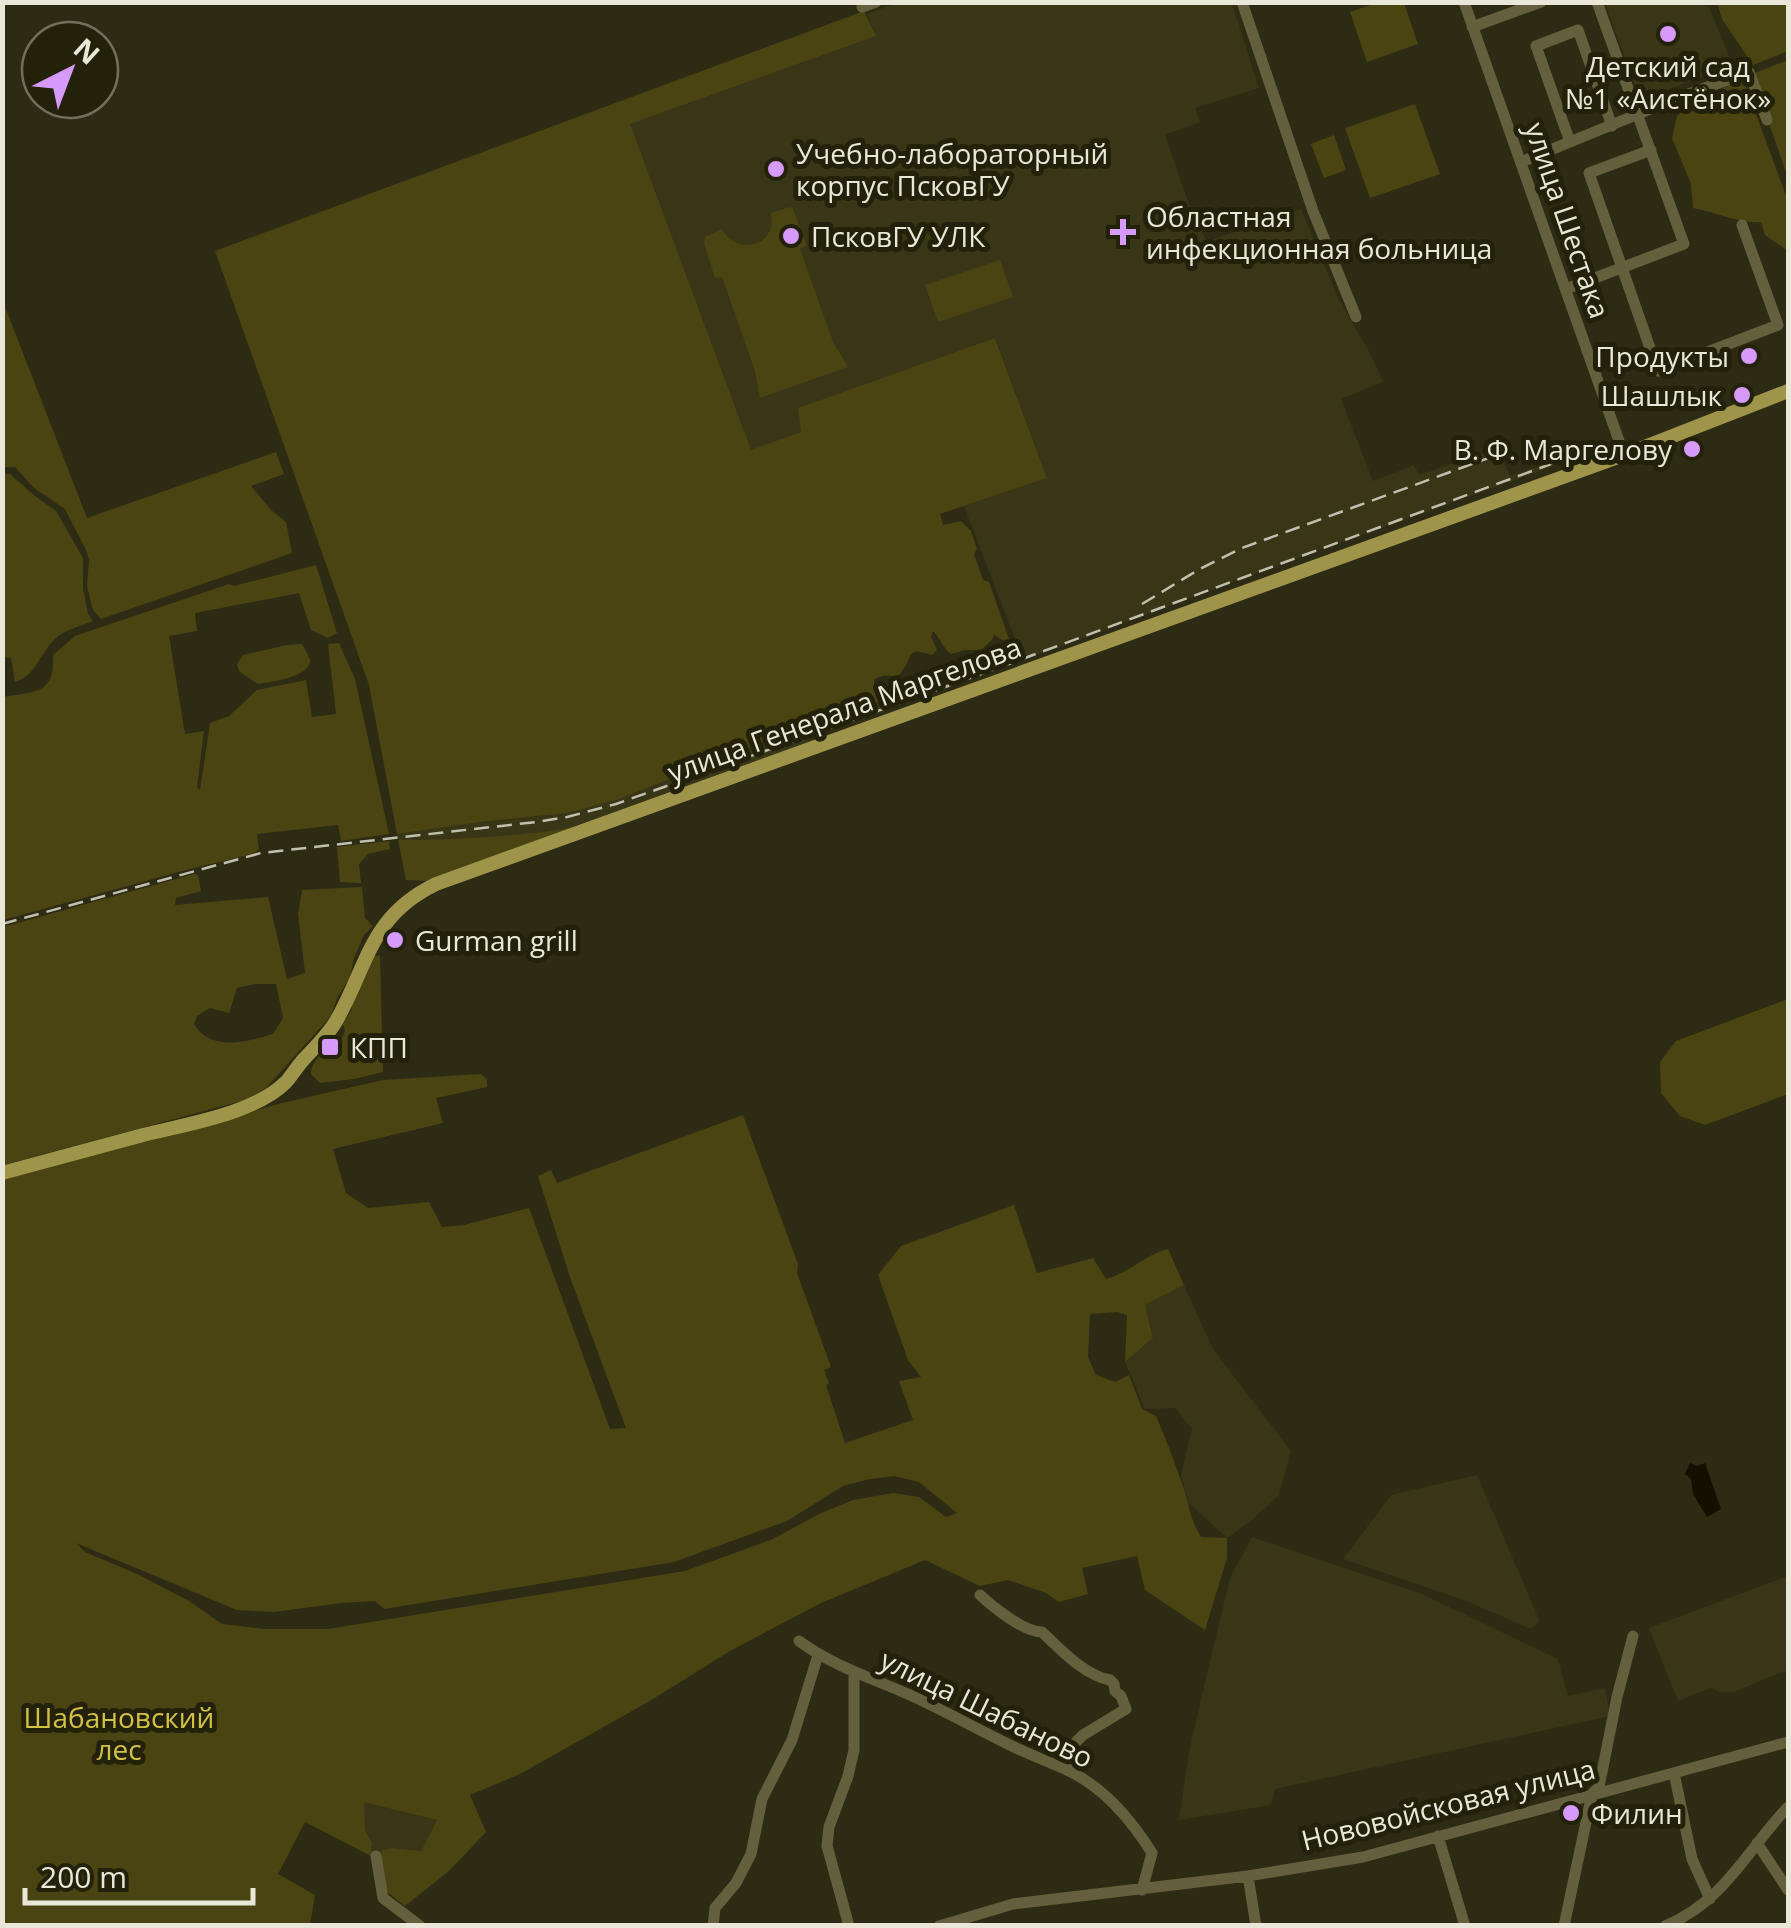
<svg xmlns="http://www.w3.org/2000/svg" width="1791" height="1928" font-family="'Open Sans',sans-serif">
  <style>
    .built { fill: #393517 }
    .green { fill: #4a4412; fill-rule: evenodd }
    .water { fill: #141000 }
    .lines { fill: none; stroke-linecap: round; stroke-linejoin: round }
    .minor { stroke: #64603d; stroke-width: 11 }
    .major { stroke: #9f954a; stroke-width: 14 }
    .rail { stroke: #c1c0af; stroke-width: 2.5; stroke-dasharray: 15 8; stroke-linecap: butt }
    .poi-dot { fill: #d69bfa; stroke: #24210a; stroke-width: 4 }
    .labels { text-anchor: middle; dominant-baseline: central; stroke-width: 10; stroke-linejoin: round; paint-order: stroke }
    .poi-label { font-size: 28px; fill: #e8e7d8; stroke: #24210a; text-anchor: start }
    .street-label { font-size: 28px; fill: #e8e7d8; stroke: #24210a }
    .park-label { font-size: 28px; fill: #d2c243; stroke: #24210a }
  </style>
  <rect width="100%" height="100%" fill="#2e2b14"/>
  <path class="built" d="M897 3H1232L1259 88 1195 108 1200 122 1165 135 1194 219 1207 241 1301 209 1339 300 1370 353 1383 382 1341 399 1373 481 1414 465 1419 475 1507 445 1510 455 1502 459 1510 476 1573 455V459L1309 554 813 738V744L574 827 517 836 449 840H398L397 834 481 822 536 817 654 786 667 779 762 743 967 670 1017 644 964 506 1047 478 996 339 798 408 802 432 751 451 629 124 875 36 867 14Z
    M1605 3H1707L1733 65 1640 100Z
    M1184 1285 1213 1349 1291 1451 1279 1495 1252 1520 1227 1538 1189 1503 1181 1475 1192 1429 1175 1408 1145 1409 1125 1362 1153 1338 1145 1305Z
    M1477 1475 1540 1622 1531 1629 1464 1600 1343 1559 1391 1495Z
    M1252 1537 1422 1594 1558 1659 1568 1696 1605 1688 1610 1716 1275 1789 1271 1805 1179 1820 1190 1746 1230 1578Z
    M1788 1576V1671L1777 1674 1734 1692H1719L1711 1688 1678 1701 1649 1628Z
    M363 1802 372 1803 437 1820 421 1851 393 1848 380 1862 371 1856 372 1843 365 1831Z"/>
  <path class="green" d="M1376 3H1404L1418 44 1367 62 1350 12Z
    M1717 3H1788V51L1753 65 1722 19Z
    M864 11 876 36 630 124 751 450 801 432 798 408 995 338 1047 478 940 514 943 525 961 521 971 531 977 549 974 554 983 580 989 582 1009 639 1002 640 994 634 992 640 981 650H965L951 654C943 648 940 638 933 631L931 637 937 650 932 655 917 651 911 654C894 693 896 666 874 680L876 686C901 684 926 684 947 668V661H953L967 670 762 743 616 800 566 813 481 822 397 834 369 685 215 251Z
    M1788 60V178L1752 74Z
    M1743 79 1788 201V251L1765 235 1761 222C1740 224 1715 212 1693 208L1691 184 1672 138 1677 116 1696 101Z
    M1415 104 1440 174 1370 198 1345 128Z
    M1334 135 1346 170 1324 178 1311 144Z
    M790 207 793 209 807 245 800 249 833 342 848 367 760 398 755 371 722 277 715 278 704 243 705 237 722 229C738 258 778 245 771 213Z
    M1000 260 1013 297 938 322 925 285Z
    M2 299 87 518 276 452 284 474 251 486 271 510 286 522 292 553 101 619 93 610 87 586 89 560 86 550 65 509 34 488 15 467H3Z
    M3 474H10L35 496 56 511 83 558V588L88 614 93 621C81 626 64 630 55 639 40 653 36 676 15 682L11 658 3 657Z
    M316 565 337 633 328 638 311 630 299 593 195 613 197 631 169 636 185 734 204 731 197 787 200 790 210 723 229 716 257 690 306 680 312 717 336 714 328 644 339 643 355 679 389 834 341 841 338 825 257 834 259 850 249 855 186 870 3 920V697C35 691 55 695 53 655L75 636 229 584 234 586Z
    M302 644C303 646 310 658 310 660 311 677 271 682 258 684L239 671 237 664 243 655 287 645Z
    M574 827 428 881 406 880 398 840C457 840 515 837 574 827Z
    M389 841 390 849 368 854 359 864 361 883 340 882 337 847Z
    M194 874 198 875 201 891 176 898 175 905 268 897 287 979 305 973 298 914 302 890 362 887 365 918 373 926 364 935 354 958 350 978 338 996 331 1016 266 1088 249 1099 3 1165V927ZM255 984H276L283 1018 273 1034C247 1042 210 1052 194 1024L197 1016 210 1008 229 1013 237 988Z
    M370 955 380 956 383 1072 354 1079 320 1083 311 1074C312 1058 325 1051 339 1046L345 1031 343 1024 352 1009V1002Z
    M1788 999V1094L1705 1125 1680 1116 1661 1093 1660 1062 1676 1041Z
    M481 1074 487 1080V1087L436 1098 443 1123 333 1149 346 1193 368 1208 429 1202 442 1227 464 1225 529 1208 610 1429 626 1428 571 1280 538 1176 551 1170 557 1183 743 1115 798 1264 797 1273 831 1367 824 1370 829 1383 826 1385 845 1443 913 1420 899 1381 921 1377 908 1360 878 1275 901 1246 1014 1205 1037 1273 1093 1258 1106 1279C1131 1272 1146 1254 1168 1249L1184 1285 1145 1305 1153 1338 1125 1362 1127 1315 1117 1312 1090 1314 1088 1357 1096 1375 1115 1382 1129 1375 1142 1409 1156 1416C1167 1441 1176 1466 1185 1492 1190 1509 1191 1521 1201 1537L1227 1538V1558L1205 1630 1145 1590 1137 1556 1082 1568 1088 1594 1059 1602 1046 1593 1008 1580 980 1586 925 1560 821 1603 730 1651 648 1702 520 1774 470 1795 486 1832 449 1871 405 1906 387 1892 380 1862 382 1850 393 1848 421 1851 437 1820 364 1802 365 1830 372 1843 371 1856 305 1822 278 1874 315 1895 310 1925H3V1180L282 1103 383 1080ZM894 1476 919 1482 957 1513 946 1517 919 1497 893 1493 853 1500 819 1514 773 1539 685 1571 328 1629H264L222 1624 189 1601 137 1574 85 1552 76 1543 237 1610 274 1612 341 1603 375 1601 384 1609 674 1562 787 1521 843 1486 870 1479Z"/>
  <path class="water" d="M1690 1463 1697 1466 1705 1463 1721 1509 1707 1517 1693 1494 1691 1479 1685 1474Z"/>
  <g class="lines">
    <path class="minor" d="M1242 2 1313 211 1356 317
      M1464 2 1624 455
      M862 7 876 2
      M1472 27 1541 2
      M1570 142 1536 46 1578 30 1612 126
      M1651 150 1589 173 1658 371 1778 325 1742 225
      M1521 162 1675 99 1749 72 1767 120
      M1566 289 1684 244 1597 2
      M980 1595C994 1608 1024 1632 1042 1632 1061 1650 1084 1675 1110 1680L1114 1684 1115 1691 1121 1696 1126 1709 1083 1735 1073 1745 1074 1773
      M799 1641C833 1666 872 1678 910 1695 945 1711 979 1730 1014 1747 1033 1756 1052 1763 1071 1772 1105 1789 1132 1821 1152 1853L1142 1890
      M1674 1773 1692 1859 1710 1899
      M1438 1836 1465 1926
      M1757 1843 1788 1890
      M376 1856 383 1898 420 1926
      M1248 1876 1256 1926
      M713 1926 715 1908 736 1883 751 1854 762 1799 792 1740 818 1655
      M849 1926 827 1846 829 1827 848 1776 854 1750V1673
      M939 1926 1013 1904 1248 1876 1363 1857 1788 1742
      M1564 1926 1592 1794 1599 1787 1617 1697 1633 1636
      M1665 1926C1725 1901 1746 1851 1788 1807"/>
    <path class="major" d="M2 1173C49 1160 96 1148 143 1135 186 1124 254 1114 286 1082 293 1074 298 1065 305 1058 317 1045 331 1032 339 1016 369 960 372 915 436 884L1624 455 1788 391"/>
    <path class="rail" d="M1142 604 1198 570 1242 548 1505 452
      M2 924 261 853 536 822 567 817 616 804 976 676 1570 457"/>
  </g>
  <g class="poi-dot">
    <circle cx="1668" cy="34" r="10"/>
    <circle cx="776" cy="169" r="10"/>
    <path d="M1118 217h10v10h10v10h-10v10h-10v-10h-10v-10h10z"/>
    <circle cx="791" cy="236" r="10"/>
    <circle cx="1749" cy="356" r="10"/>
    <circle cx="1742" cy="395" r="10"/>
    <circle cx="1692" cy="449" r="10"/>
    <circle cx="395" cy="940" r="10"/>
    <rect x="320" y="1037" width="20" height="20" rx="5"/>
    <circle cx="1571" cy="1813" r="10"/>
  </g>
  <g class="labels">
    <g class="poi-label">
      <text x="1668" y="66" text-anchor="middle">Детский сад<tspan x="1668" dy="32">№1 «Аистёнок»</tspan></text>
      <text x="796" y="153">Учебно-лабораторный<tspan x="796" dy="32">корпус ПсковГУ</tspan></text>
      <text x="1146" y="216">Областная<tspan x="1146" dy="32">инфекционная больница</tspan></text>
      <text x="811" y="236">ПсковГУ УЛК</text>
      <text x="1729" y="356" text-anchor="end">Продукты</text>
      <text x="1722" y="395" text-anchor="end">Шашлык</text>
      <text x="1672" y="449" text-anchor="end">В. Ф. Маргелову</text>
      <text x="415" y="940">Gurman grill</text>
      <text x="350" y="1047">КПП</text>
      <text x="1591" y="1813">Филин</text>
    </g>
    <g class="street-label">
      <text transform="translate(1568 220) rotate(71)">улица Шестака</text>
      <text transform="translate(844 709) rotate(-20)">улица Генерала Маргелова</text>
      <text transform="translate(987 1708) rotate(26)">улица Шабаново</text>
      <text transform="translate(1448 1804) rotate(-14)">Нововойсковая улица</text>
    </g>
    <g class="park-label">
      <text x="119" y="1717">Шабановский<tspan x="119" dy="32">лес</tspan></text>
    </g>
  </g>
  <rect width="1791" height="1928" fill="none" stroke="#e8e7d8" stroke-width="10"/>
  <g transform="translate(70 70) rotate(42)"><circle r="48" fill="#24210a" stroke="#72705c" stroke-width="2.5"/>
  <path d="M0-8L18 38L0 25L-18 38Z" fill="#d69bfa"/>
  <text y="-15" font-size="28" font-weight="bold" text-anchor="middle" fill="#e8e7d8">N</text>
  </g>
  <path d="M25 1888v15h228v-15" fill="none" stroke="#e8e7d8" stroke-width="5"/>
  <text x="40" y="1888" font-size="30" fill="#e8e7d8" stroke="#24210a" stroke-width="8" paint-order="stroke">200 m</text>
</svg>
